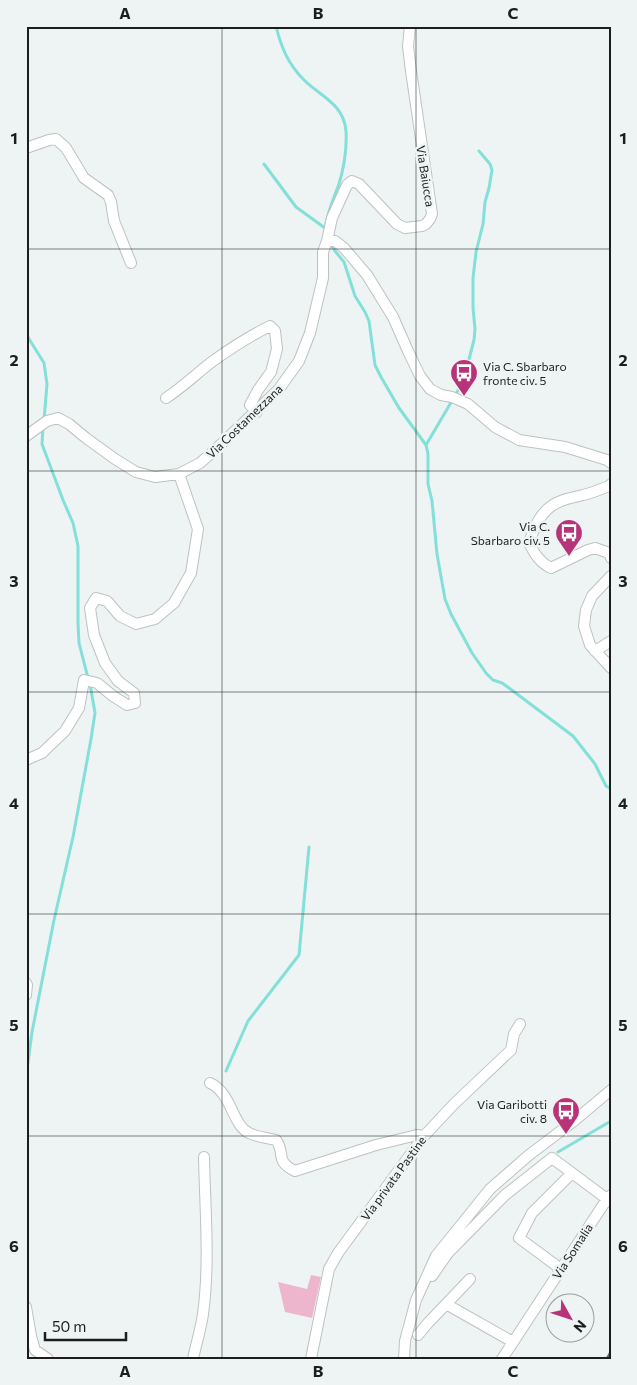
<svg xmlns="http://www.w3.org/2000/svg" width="637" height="1385" font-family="Commissioner,sans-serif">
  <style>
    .green { fill: #edb6cd }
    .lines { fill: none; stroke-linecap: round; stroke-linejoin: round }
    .stream { stroke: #83e0d8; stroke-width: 3 }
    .street-casing { stroke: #bdc2c1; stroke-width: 12 }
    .street { stroke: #fff; stroke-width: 10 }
    .rail { stroke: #646766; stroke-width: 3; stroke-dasharray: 8 4; stroke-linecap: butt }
    .grid { fill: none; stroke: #1c1e1d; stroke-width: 1; stroke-opacity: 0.55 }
    .labels { text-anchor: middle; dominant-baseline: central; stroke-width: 5; stroke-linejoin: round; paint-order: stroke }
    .street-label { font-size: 12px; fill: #1c1e1d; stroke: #eef4f3 }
    .poi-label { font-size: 12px; fill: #1c1e1d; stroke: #eef4f3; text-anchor: end }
    .neatline { fill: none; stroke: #1c1e1d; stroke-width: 2 }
    .grid-label { font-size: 16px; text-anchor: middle; font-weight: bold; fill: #1c1e1d }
  </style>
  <rect width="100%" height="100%" fill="#eef4f3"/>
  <path class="green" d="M311 1275 321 1277 312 1318 285 1312 278 1282 307 1289Z"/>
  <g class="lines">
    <path class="stream" d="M276 26C281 47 288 64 304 80 320 96 344 104 346 131 347 149 344 167 339 184 334 197 328 211 326 224
      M264 164 296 207 325 228
      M331 244 335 251 344 262 355 296 365 312 369 321 375 365 381 377 399 408 426 445 428 454V484L432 501 437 554 445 599 451 614 472 653 486 673 493 680 502 683 509 688 573 736 595 764 606 786 611 789
      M26 334 44 363 47 384 44 420
      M43 426 42 444 63 500 73 523 78 546V623L79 643 88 678
      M426 445 463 382 474 340 475 329 473 308V278L476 252 483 224 485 202 489 188 492 170 490 164 479 151
      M226 1071 248 1021 299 955 309 847
      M26 1077 32 1032 54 920 73 837 91 739 95 713 90 684
      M558 1152 611 1121"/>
    <defs>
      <path id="street" d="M26 148 49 140 56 139 66 148 84 178 108 195 111 202 114 221 131 263
        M327 241H335L344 248 367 275 393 317 408 351 420 376 430 389 441 395 452 397 468 404 495 427 519 440 565 447 607 460 611 463
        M166 398C183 387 197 373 213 361 231 348 250 336 270 326L275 331 277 349 271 372 258 390 250 405 257 412
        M26 436 47 421 58 418 69 424 86 438 115 459 136 472 155 477 179 474 200 463 216 449 279 389 299 361 310 333 323 278V252L327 241 332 218 347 185 352 181 359 184 397 224 405 228 422 226 426 224 430 219 432 214 411 71 408 46 410 26
        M611 484 609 486C601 489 592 493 583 495 576 497 568 498 561 501 542 508 535 525 529 543 535 554 539 562 551 568L588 550 595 548 609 553 611 558
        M611 576 592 596 586 610 584 626 590 645 611 668
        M595 651 611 641
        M26 760 42 753 65 731 79 708 84 680 97 683 113 696 127 705 135 703 134 693 118 681 105 663 94 635 90 608 96 598 107 601 120 616 136 624 155 619 174 603 191 573 198 529 179 474
        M26 983 27 985 26 995
        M210 1083C232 1093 232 1125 249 1133 257 1137 268 1138 276 1140 286 1153 274 1161 295 1171L376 1145 417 1135 424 1136
        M561 1269 519 1238 532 1213 572 1173
        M432 1276 448 1253 505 1195 552 1158 611 1202
        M446 1304 513 1342
        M26 1307 31 1336 35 1350 48 1359
        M418 1335 428 1323 470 1279
        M193 1359C196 1344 201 1329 203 1314 210 1262 205 1210 204 1157
        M311 1359 329 1269 338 1253 424 1136 454 1104 511 1050 514 1034 520 1024
        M404 1359 405 1341 416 1300 436 1256 490 1189 529 1155 574 1121 611 1090
        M502 1359 607 1199 611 1195"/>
    </defs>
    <use href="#street" class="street-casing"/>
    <use href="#street" class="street"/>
    <path class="rail" d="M607 1359 611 1352"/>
  </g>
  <path class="grid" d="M222 26V1359M416 26V1359M26 249H611M26 471H611M26 692H611M26 914H611M26 1136H611"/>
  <defs>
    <symbol id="bus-pin" viewBox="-11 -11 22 30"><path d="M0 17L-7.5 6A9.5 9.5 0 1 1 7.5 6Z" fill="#b83479" stroke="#eef4f3"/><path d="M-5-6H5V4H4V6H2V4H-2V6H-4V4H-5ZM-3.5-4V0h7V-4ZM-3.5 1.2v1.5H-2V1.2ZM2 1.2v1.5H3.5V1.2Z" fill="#fff"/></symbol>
  </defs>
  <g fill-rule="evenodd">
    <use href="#bus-pin" x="448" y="357" width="32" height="43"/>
    <use href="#bus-pin" x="553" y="517" width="32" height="43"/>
    <use href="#bus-pin" x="550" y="1095" width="32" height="43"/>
  </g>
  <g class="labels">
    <g class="street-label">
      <text transform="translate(426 176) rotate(81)">Via Baiucca</text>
      <text transform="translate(244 421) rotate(-44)">Via Costamezzana</text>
      <text transform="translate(393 1178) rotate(-54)">Via privata Pastine</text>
      <text transform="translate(572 1251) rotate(-57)">Via Somalia</text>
    </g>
    <g class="poi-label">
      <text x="483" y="366" text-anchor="start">Via C. Sbarbaro<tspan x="483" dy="14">fronte civ. 5</tspan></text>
      <text x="550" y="526">Via C.<tspan x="550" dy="14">Sbarbaro civ. 5</tspan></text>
      <text x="547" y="1104">Via Garibotti<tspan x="547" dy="14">civ. 8</tspan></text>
    </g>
  </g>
  <rect width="637" height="1385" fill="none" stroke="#eef4f3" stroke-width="55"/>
  <g transform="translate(570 1318) rotate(130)"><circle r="24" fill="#eef4f3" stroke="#9a9e9d"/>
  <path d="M0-4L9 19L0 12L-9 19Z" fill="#b83479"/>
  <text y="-8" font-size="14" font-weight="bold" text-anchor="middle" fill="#1c1e1d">N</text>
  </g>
  <path d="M45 1332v8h81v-8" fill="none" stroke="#1c1e1d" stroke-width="2.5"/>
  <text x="52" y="1332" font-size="15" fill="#1c1e1d" stroke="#eef4f3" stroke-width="4" paint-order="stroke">50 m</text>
  <rect x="28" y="28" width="582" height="1330" class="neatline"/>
  <g class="grid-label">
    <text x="125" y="19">A</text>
    <text x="318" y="19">B</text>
    <text x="513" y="19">C</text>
    <text x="14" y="144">1</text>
    <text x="623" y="144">1</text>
    <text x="14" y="366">2</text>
    <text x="623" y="366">2</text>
    <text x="14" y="587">3</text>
    <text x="623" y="587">3</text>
    <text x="14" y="809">4</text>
    <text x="623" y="809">4</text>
    <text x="14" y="1031">5</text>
    <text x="623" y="1031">5</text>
    <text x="14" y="1252">6</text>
    <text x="623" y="1252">6</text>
    <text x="125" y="1377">A</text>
    <text x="318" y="1377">B</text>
    <text x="513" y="1377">C</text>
  </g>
</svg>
